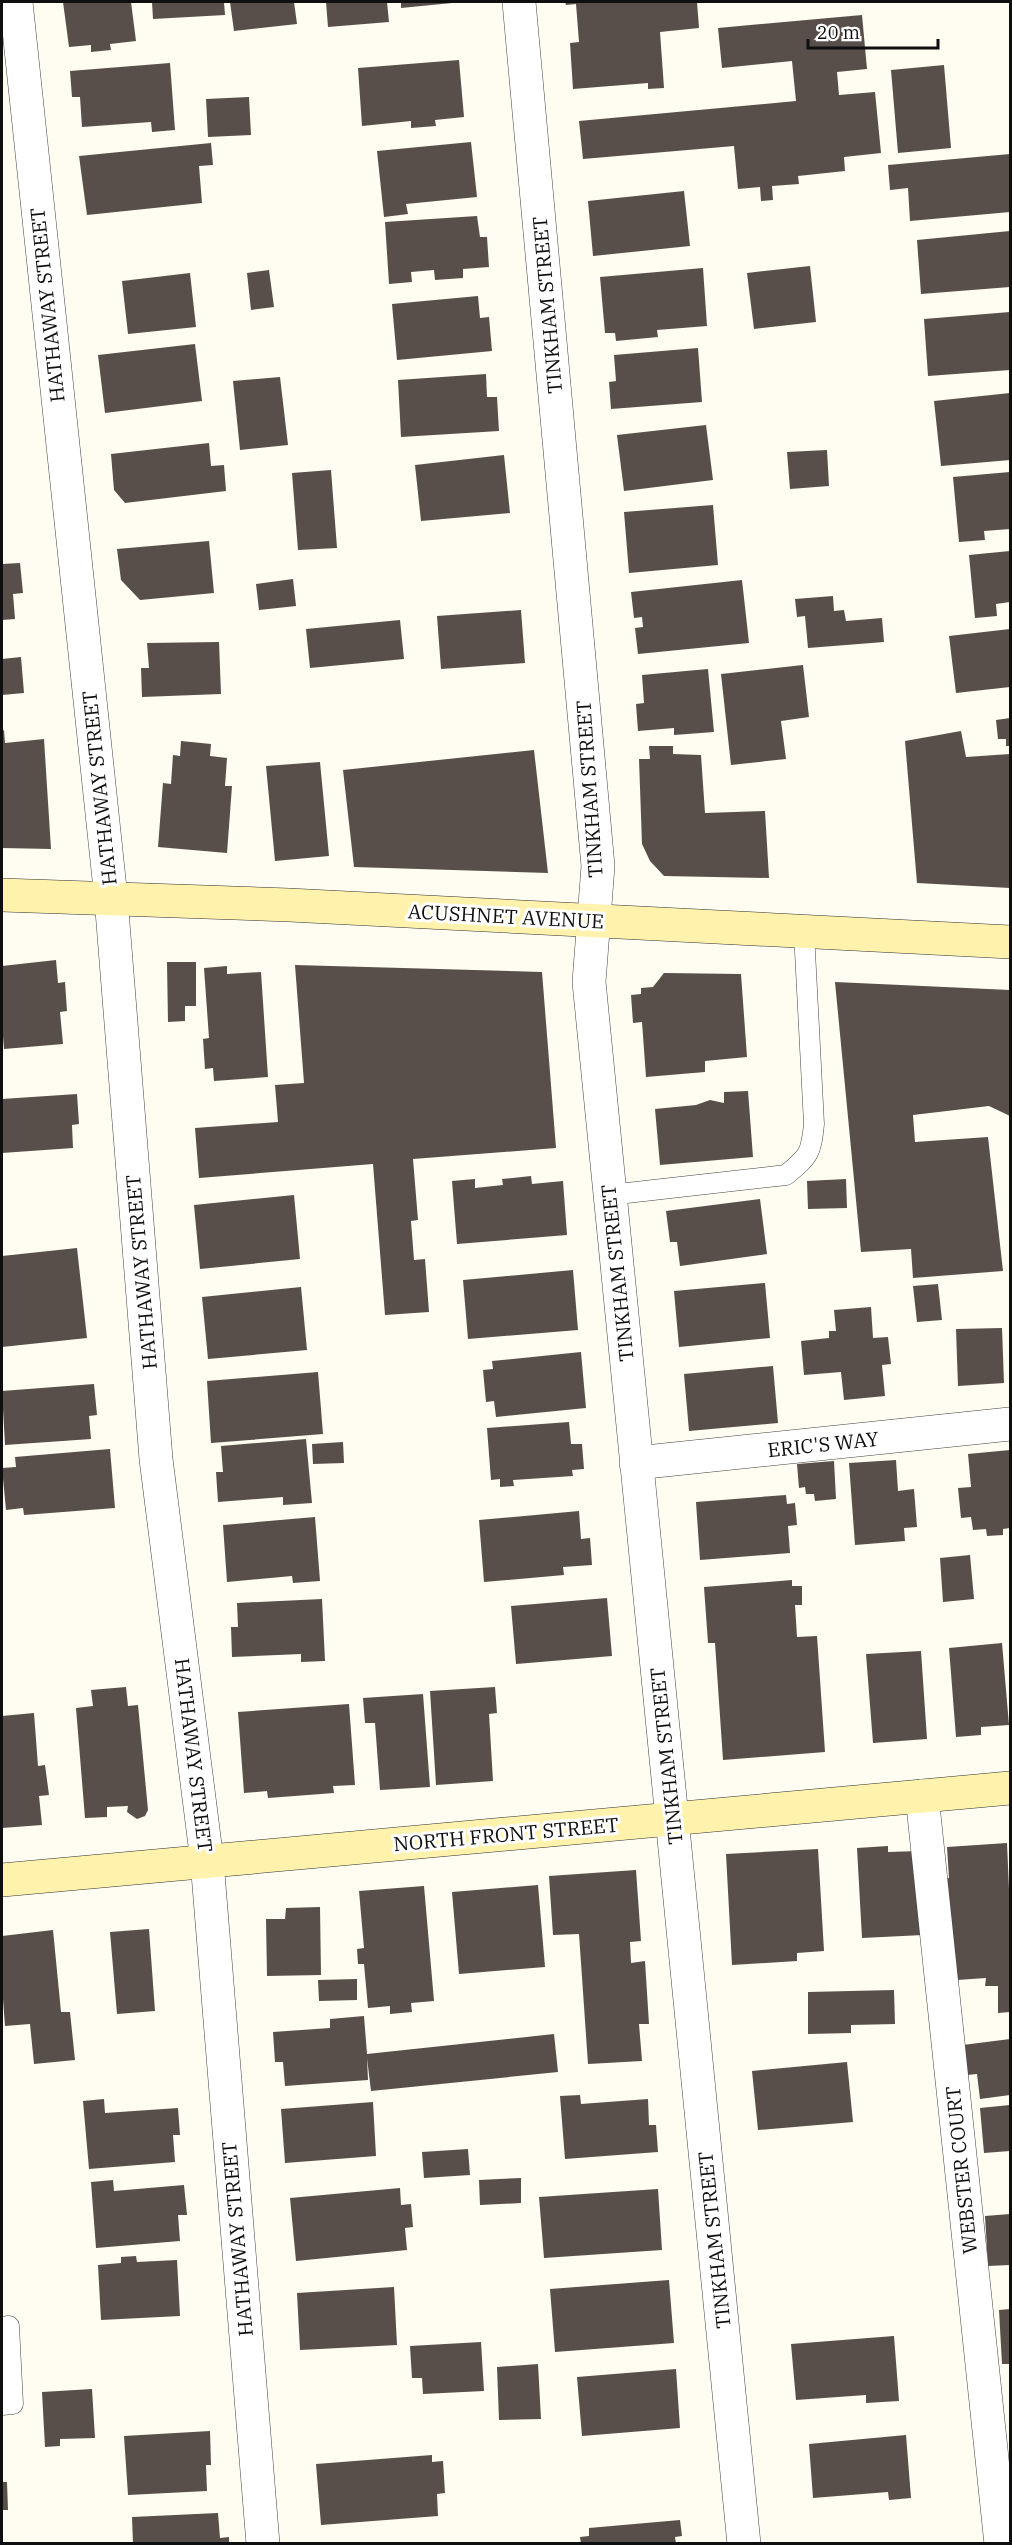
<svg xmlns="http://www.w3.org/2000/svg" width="1012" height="2545" font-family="'IBM Plex Serif',serif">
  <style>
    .building { fill: #584f4b }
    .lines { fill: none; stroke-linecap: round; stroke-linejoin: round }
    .lane-casing { stroke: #424242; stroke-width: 21 }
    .street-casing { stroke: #424242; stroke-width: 34 }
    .secondary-casing { stroke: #313131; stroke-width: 34 }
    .lane { stroke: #fff; stroke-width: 20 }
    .street { stroke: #fff; stroke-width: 33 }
    .secondary { stroke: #fff2ac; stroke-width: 33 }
    .labels { text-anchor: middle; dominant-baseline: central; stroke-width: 6; stroke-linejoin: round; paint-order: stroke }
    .street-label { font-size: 20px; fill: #0f0f0f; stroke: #fff }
  </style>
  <rect width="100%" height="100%" fill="#fffcf1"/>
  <path class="building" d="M63 2H131L136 41 110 44 111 50 91 52V45L69 47Z
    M152 2H224L225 15 153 19Z
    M230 2H294L297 24 234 31Z
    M326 2H387L389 22 328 27Z
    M401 2H452V3L401 8Z
    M565 2H697L699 28 660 32 664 88 648 89V83L573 89 570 43 579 42 576 4 566 5Z
    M862 15 867 69 837 72 839 95 875 92 881 153 844 157 845 171 798 176 799 184 772 186 773 200 761 201 760 187 738 189 734 146 583 159 579 121 796 101 792 61 722 68 718 28Z
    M459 60 464 117 435 120 436 126 411 128V121L362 126 358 68Z
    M170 63 175 130 152 132 151 122 82 127 80 97H72L70 71Z
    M944 65 951 148 898 153 891 70Z
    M249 97 251 135 208 137 206 99Z
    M471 142 477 197 406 204 408 214 384 217 377 151Z
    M211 143 213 165 199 166 202 203 87 215 79 156Z
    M1010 154V212L910 221 908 188 890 190 888 165Z
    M684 191 690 246 593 256 588 201Z
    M477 216 480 237H487L489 267 463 269V278L435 280 434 270 411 272 412 282 389 284 385 222Z
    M1010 231V287L921 294 917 240Z
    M810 266 816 322 754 329 747 273Z
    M703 268 707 326 657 330 658 337 616 341 615 333H605L600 277Z
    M269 270 274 307 251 310 247 273Z
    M190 273 196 327 128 334 122 281Z
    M478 296 480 318 489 317 492 351 397 360 392 304Z
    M1010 312V370L928 376 924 319Z
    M195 344 202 401 105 413 98 355Z
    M698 348 702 402 611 409 609 382 616 381 614 355Z
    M486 374 487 397H497L499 431 401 437 398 380Z
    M280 377 288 445 240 450 233 381Z
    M1010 393V460L941 466 934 401Z
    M706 425 713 480 624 491 617 435Z
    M209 443 211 466 224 465 226 491 125 503 114 490 111 454Z
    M827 450 829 486 790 489 787 452Z
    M504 455 510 513 421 521 415 465Z
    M331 470 337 548 298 550 292 473Z
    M1010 472V529L984 531 985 540 959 542 953 477Z
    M713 505 718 565 629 573 624 512Z
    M209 541 214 593 140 600 121 580 117 549Z
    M1010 551V602L996 604 997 616 975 618 969 555Z
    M20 563 23 593 13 594 15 619 2 620V564Z
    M293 579 296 606 259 610 256 584Z
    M742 580 749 643 638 654 635 628 643 627 642 617 634 618 631 592Z
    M833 596 834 611 844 610 846 621 882 618 884 642 808 648 805 616 797 617 795 599Z
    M521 610 525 663 441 669 437 616Z
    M400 620 404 659 310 668 306 629Z
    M1010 629V687L956 693 949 636Z
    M219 642 221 694 142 697 141 668H149L147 643Z
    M21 657 24 693 2 695V659Z
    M803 665 809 717 781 721 786 759 731 765 721 674Z
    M708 669 714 732 674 735V728L638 731 636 704 644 703 642 675Z
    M1010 718V746H1006V739H998L996 720Z
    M4 730 5 743 44 739 51 849 2 848V731Z
    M961 731 966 757 1010 754V888L917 883 905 741Z
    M181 741 211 744 210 756 227 758 225 786H232L227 853 158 847 163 783 171 784 173 755 180 756Z
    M649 746H673V754L701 755 705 813 765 811 769 878 664 876 650 861 642 844 639 759H650Z
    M534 750 548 873 354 867 343 770Z
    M320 762 329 856 275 861 266 766Z
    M56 960 58 983 65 982 67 1011 60 1012 63 1044 4 1049 2 1024V966Z
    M167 962H196V1006H185V1021L168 1022Z
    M295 965 542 972 556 1148 413 1159 418 1220 411 1221 414 1260 425 1259 429 1312 385 1315 373 1164 199 1178 195 1128 278 1122 275 1085 304 1083Z
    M227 966V974L261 972 268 1077 214 1081 213 1068 205 1069 203 1039 209 1038 204 968Z
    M664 973 741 974 747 1057 705 1061V1072L646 1077 642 1022 633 1023 631 995 641 994V988L653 987Z
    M835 982 1010 990V1116L989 1106 913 1115 915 1142 988 1137 1003 1271 913 1278 911 1249 861 1252Z
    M748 1091 753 1157 660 1165 655 1109 696 1105 710 1100 724 1103V1092Z
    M77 1094 79 1124 72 1125 73 1148 2 1153V1099Z
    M531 1176 532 1184 563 1181 567 1235 457 1244 452 1181 475 1179V1188L503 1185 502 1179Z
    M846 1179 847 1208 808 1209 807 1181Z
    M294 1195 300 1259 200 1269 194 1205Z
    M760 1199 767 1254 680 1266 677 1242H670L666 1211Z
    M77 1248 87 1338 2 1347V1256Z
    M573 1270 578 1330 468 1339 463 1280Z
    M765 1283 770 1338 679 1347 674 1291Z
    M938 1284 942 1320 917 1322 913 1286Z
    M301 1287 307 1350 208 1359 202 1297Z
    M871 1307 873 1338 888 1337 891 1364 882 1365 885 1396 844 1400 841 1372 804 1375 801 1341 829 1338V1331H836L834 1310Z
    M1002 1328 1004 1383 958 1386 956 1329Z
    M581 1352 586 1408 496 1417 494 1401 486 1402 483 1370 493 1369 492 1361Z
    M773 1366 778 1423 689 1431 684 1374Z
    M318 1372 323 1434 211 1443 207 1381Z
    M94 1384 97 1415 89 1416 91 1439 5 1445 2 1391Z
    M569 1422 571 1444H582L584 1469 572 1470 573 1476 513 1480 514 1486 500 1487V1479L491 1480 487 1428Z
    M306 1439 312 1503 283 1505V1497L218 1502 216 1472H223L221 1446Z
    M343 1442 344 1463 313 1464 312 1444Z
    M110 1449 115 1508 24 1515 23 1508 6 1510 2 1468 16 1467 15 1457Z
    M1010 1450V1528L1003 1529V1535L987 1536 986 1529 973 1530 971 1517 961 1518 958 1488 971 1487 968 1454Z
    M896 1460 898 1491 914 1489 917 1527 904 1528 905 1541 855 1545 849 1463Z
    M834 1461 836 1499 815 1501 814 1494H806L805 1487 799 1488 797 1464Z
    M786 1495 787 1504 795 1503 797 1525 788 1526 790 1553 700 1560 696 1502Z
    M579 1511 581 1539 590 1538 592 1565 563 1567 564 1575 484 1582 479 1520Z
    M315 1517 320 1581 293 1583 292 1576 227 1582 223 1525Z
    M970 1555 974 1599 943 1602 940 1558Z
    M792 1580V1586H802V1605H795L797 1637 817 1636 825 1752 723 1760 715 1643H708L704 1587Z
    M607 1598 612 1656 516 1664 511 1606Z
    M322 1599 325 1661 301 1662V1654L232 1657 231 1627H238L237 1603Z
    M1002 1643 1009 1725 981 1727V1735L956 1737 949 1648Z
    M921 1651 927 1739 873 1743 866 1654Z
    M126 1687 128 1706 138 1705 148 1810 145 1816 137 1819 127 1812 128 1806 107 1807V1817L85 1818 76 1708 93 1706 91 1690Z
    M495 1687 497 1713 489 1714 493 1781 436 1785 430 1691Z
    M423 1694 430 1787 380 1790 375 1723H365L363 1698Z
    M349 1704 355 1785 333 1786 334 1793 268 1798 267 1791 244 1793 238 1712Z
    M34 1713 38 1766 45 1765 49 1795 39 1796 42 1825 2 1828V1716Z
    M1007 1843 1010 1912V2012L998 2013V1986H985L986 1978 957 1980 944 1879 949 1878 947 1847Z
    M888 1846V1852L919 1851 923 1935 862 1938 857 1848Z
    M818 1849 824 1951 797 1953V1961L732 1965 726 1854Z
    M636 1870 641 1941 630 1942 631 1963 645 1961 649 2024H639L642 2061 588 2064 579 1934 553 1935 549 1876Z
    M538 1885 545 1967 459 1974 452 1892Z
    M424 1886 434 2001 411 2003 412 2012 390 2014V2006L368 2008 364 1964H358L357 1949 364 1948 359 1891Z
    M320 1907 321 1975 267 1976 266 1919H285L286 1908Z
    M149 1929 155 2011 117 2014 110 1932Z
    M53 1930 61 2012H70L75 2060 34 2064 30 2024 5 2026 2 1986V1936Z
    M357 1979V2000L319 2001 318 1980Z
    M894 1990 895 2024 851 2025V2033L808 2034V1992Z
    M364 2016 367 2054 554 2034 558 2072 371 2091 367 2058 368 2080 285 2086 283 2062H275L273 2032 330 2028V2019Z
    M1010 2039V2095L980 2099 977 2074 967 2075 963 2045Z
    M847 2062 853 2122 758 2130 752 2071Z
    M580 2095 581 2104 648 2099 649 2125H656L658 2152 565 2159 560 2096Z
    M104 2099 105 2113 178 2108 180 2135H173L175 2162 89 2169 83 2101Z
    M373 2102 376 2156 285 2163 281 2109Z
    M1010 2105V2151L984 2153 980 2108Z
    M468 2149 470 2175 424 2178 422 2152Z
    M521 2178V2203L480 2205 479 2180Z
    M113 2180 114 2191 184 2185 187 2215H178L180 2241 96 2248 91 2182Z
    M400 2188 401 2205 411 2204 413 2227 405 2228 407 2250 296 2261 290 2198Z
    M658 2189 662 2250 544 2258 539 2197Z
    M1010 2214V2265L988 2266 985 2216Z
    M136 2256 137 2262 177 2260 180 2316 101 2320 98 2265 121 2263V2257Z
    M669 2280 674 2343 555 2352 550 2289Z
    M394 2287 397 2345 300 2350 297 2293Z
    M1010 2309V2364H1002L999 2310Z
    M894 2336 899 2401 866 2403V2395L796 2400 791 2344Z
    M481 2342 484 2391 423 2394 422 2378H412L410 2346Z
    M538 2364 541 2419 499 2420 497 2367Z
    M676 2369 680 2428 582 2436 577 2377Z
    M92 2389 95 2438 60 2439V2446L45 2447 42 2392Z
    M210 2431 211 2465H206L207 2491 128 2495 124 2436Z
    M906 2435 911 2498 889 2500 888 2492 813 2498 809 2444Z
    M432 2455V2462L443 2461 445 2493 437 2494 438 2516 321 2525 316 2464Z
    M2 2482H7L8 2510H2Z
    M218 2513 220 2538 229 2537V2544H133L132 2517Z
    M680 2520 682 2536 675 2537 676 2544H581L580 2537 589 2536V2528Z"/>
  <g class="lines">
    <defs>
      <path id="lane" d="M609 1195 786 1175C809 1156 811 1154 814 1124L804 932
        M2 2327 9 2326 13 2404 2 2405"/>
      <path id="street" d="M16 2 111 898 156 1459 207 1861 263 2544
        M519 2 598 866 589 982 744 2544
        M636 1463 1010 1424
        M922 1796 1001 2544"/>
      <path id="secondary" d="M2 895 289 905 1010 942
        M2 1880 1010 1788"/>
    </defs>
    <use href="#lane" class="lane-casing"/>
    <use href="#street" class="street-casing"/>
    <use href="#secondary" class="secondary-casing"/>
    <use href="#lane" class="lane"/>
    <use href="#street" class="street"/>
    <use href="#secondary" class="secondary"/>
  </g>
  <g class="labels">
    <g class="street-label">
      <text transform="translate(47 305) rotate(-96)">HATHAWAY STREET</text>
      <text transform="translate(547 305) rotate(-95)">TINKHAM STREET</text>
      <text transform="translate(99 788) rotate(-96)">HATHAWAY STREET</text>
      <text transform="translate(589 789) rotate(-94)">TINKHAM STREET</text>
      <text transform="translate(506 916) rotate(3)">ACUSHNET AVENUE</text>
      <text transform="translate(141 1272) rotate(-95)">HATHAWAY STREET</text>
      <text transform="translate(617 1273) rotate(-96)">TINKHAM STREET</text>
      <text transform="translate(823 1444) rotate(-6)">ERIC'S WAY</text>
      <text transform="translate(194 1755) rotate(83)">HATHAWAY STREET</text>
      <text transform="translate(666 1756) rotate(-96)">TINKHAM STREET</text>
      <text transform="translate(506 1834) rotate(-5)">NORTH FRONT STREET</text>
      <text transform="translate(961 2170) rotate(-96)">WEBSTER COURT</text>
      <text transform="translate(237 2239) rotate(-95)">HATHAWAY STREET</text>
      <text transform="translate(714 2240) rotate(-96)">TINKHAM STREET</text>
    </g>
  </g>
  <rect width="1012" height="2545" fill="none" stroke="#0f0f0f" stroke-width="6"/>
  <path d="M808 39v9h130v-9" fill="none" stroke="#0f0f0f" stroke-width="3"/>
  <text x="817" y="39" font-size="18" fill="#0f0f0f" stroke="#ffffff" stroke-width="4.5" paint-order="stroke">20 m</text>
</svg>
